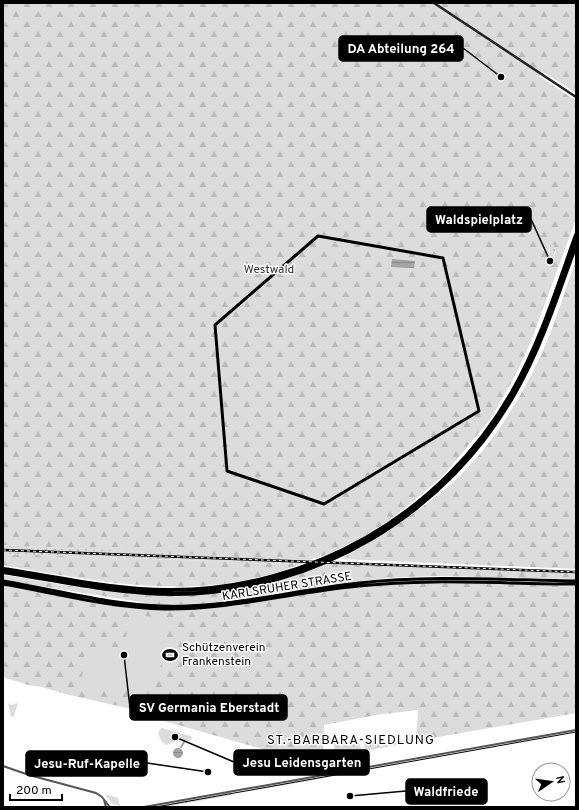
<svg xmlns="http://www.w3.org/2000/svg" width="579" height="810" font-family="Overpass,sans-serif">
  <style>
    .grass { fill: url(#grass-dots) }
    .forest { fill: url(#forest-firs); fill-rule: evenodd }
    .green { fill: #dcdcdc }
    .water { fill: url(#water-rules) }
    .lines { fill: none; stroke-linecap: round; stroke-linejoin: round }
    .canal { stroke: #a3a3a3; stroke-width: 2 }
    .tertiary { stroke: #555; stroke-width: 2 }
    .secondary { stroke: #222; stroke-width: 2.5 }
    .primary { stroke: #000; stroke-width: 3 }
    .motorway { stroke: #000; stroke-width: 4 }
    .tram { stroke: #000; stroke-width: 1 }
    .rail-casing { stroke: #000; stroke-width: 2.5 }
    .rail { stroke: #fff; stroke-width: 1; stroke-dasharray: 3; stroke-linecap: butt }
    .marked { fill: none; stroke: #000; stroke-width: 3; stroke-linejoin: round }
    .labels { text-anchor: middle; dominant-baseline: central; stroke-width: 3; stroke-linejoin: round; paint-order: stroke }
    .park-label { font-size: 12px; fill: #333; stroke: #fff }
    .street-label { font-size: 12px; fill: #000; stroke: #fff }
    .poi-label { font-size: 12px; fill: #000; stroke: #fff; text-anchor: start }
    .neighbourhood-label { font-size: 13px; letter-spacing: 1px; fill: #000; stroke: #fff }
    .leader { fill: none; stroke: #000; stroke-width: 1.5 }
    .callout-dot { fill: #000; stroke: #fff; stroke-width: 1.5 }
    .callout { fill: #000; stroke: #000; stroke-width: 1.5 }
    .callout-label { font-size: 13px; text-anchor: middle; font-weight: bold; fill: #fff }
  </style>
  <defs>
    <pattern id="grass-dots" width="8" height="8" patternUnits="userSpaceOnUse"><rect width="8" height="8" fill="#dcdcdc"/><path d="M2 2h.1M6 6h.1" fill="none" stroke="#bbb" stroke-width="1.8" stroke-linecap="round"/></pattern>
    <pattern id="forest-firs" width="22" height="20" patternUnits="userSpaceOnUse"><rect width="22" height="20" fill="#dcdcdc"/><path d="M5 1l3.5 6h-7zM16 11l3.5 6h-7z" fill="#bbb"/></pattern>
    <pattern id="water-rules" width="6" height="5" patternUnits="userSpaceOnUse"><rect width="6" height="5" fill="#a3a3a3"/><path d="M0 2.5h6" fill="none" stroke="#8b8b8b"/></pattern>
  </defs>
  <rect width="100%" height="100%" fill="#fff"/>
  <path class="grass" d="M552 240 558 244 549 267 550 244Z
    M3 545 279 558 309 560 301 564 3 554Z
    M412 739V742L365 751 364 744 366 742 391 743Z
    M337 741 359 742 362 750 334 755V744Z
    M334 774 335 776 251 791 250 790Z
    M231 792 233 795 164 807H152Z"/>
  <path class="forest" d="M3 3H576V93L542 71 539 76 576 101V219L532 339 517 372 492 417 444 475 415 500 387 522 356 541 323 556 309 560 3 545ZM552 241 556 251 549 266 550 244Z
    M576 261V569L341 559C379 537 416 514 449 486 487 453 520 401 541 355 555 325 564 292 576 261Z
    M3 554 301 564C202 603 105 583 3 565Z
    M328 564 576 573V579L439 576 401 577 334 584 218 602 188 604H152L3 580V575C55 583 109 595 162 595 174 595 187 593 199 592 244 589 286 581 328 564Z
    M461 582 576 586V713L416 741 418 710 376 715 324 725 323 754 300 758 280 754 154 718 127 708 65 694 42 687 28 685 3 677V586C64 593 124 611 185 610 238 609 289 595 341 588 381 583 421 583 461 582Z"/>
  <path class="green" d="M129 615 169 618C166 635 164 682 145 688 137 691 129 688 121 687L117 692 78 688 79 678H82L85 649 112 651 125 645Z
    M8 703 11 705 18 703 14 716 11 717Z
    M161 728 191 736 192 739 189 741H176L166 745 162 742 158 733Z
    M105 794 118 798 120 806 112 804Z"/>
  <path class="water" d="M392 259 415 261 414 268 391 267Z
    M173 753a5 5 0 1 1 10 0a5 5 0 1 1-10 0Z"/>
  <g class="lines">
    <path class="canal" d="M181 747 184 742"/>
    <path class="tertiary" d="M3 766 29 775 96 793 102 797 109 806
      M104 800 106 807
      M144 807 576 730"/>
    <path class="secondary" d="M434 3 576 97"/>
    <path class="primary" d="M3 581C57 590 110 605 164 606 230 608 294 590 359 583 431 575 503 580 576 581
      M3 584C56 593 110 608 164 609 230 610 294 592 359 586 431 578 503 584 576 584"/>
    <path class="motorway" d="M3 569C58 577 112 590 168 590 309 591 442 515 512 392 540 343 557 288 576 235
      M3 572C60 581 116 594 174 594 315 593 448 514 516 391 542 345 558 294 576 245"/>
    <path class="tram" d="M156 807 576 732"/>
    <defs>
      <path id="rail" d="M3 550 576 572"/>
    </defs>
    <use href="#rail" class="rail-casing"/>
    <use href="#rail" class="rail"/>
  </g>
  <path class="marked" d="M318 236 443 258 479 411 324 504 227 471 215 325Z"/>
  <defs>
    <symbol id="stadium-bare" viewBox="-9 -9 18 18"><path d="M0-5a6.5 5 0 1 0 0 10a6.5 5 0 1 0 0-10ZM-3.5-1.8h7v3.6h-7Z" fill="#000" stroke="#fff" stroke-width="2.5" paint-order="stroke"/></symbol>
  </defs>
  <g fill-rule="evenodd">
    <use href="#stadium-bare" x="159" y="644" width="22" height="22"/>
  </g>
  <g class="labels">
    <g class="park-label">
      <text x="269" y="270">Westwald</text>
    </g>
    <g class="street-label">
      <text transform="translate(287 587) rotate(-9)">KARLSRUHER STRASSE</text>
    </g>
    <g class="poi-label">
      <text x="182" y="648">Schützenverein<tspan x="182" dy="14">Frankenstein</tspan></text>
    </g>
    <g class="neighbourhood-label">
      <text x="351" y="741">ST.-BARBARA-SIEDLUNG</text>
    </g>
  </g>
  <path class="leader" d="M501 77L463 48M550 261L531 219M124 655L130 708M175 737L234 762M208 772L147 763M350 796L406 791"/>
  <g class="callout-dot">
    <circle cx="501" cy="77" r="4"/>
    <circle cx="550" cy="261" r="4"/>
    <circle cx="124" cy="655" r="4"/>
    <circle cx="175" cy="737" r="4"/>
    <circle cx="208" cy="772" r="4"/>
    <circle cx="350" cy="796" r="4"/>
  </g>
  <g class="callout">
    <rect x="339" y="36" width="124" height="25" rx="4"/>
    <rect x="427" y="207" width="104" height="25" rx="4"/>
    <rect x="130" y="695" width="157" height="25" rx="4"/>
    <rect x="234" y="750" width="135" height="25" rx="4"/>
    <rect x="26" y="751" width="121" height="25" rx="4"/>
    <rect x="406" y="779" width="81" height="25" rx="4"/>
  </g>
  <g class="callout-label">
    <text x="401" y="53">DA Abteilung 264</text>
    <text x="479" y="224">Waldspielplatz</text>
    <text x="209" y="712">SV Germania Eberstadt</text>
    <text x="302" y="767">Jesu Leidensgarten</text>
    <text x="87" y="768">Jesu-Ruf-Kapelle</text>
    <text x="446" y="796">Waldfriede</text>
  </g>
  <rect width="579" height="810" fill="none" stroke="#000000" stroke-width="8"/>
  <g transform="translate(551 782) rotate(77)"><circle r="19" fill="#ffffff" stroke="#999999"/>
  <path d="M0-3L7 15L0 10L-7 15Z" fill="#000000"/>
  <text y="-6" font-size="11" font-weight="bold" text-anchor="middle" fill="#000000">N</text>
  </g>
  <path d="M10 794v6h52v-6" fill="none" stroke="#000000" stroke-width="2"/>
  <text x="16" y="794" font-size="12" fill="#000000" stroke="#ffffff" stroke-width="3" paint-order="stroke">200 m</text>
</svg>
